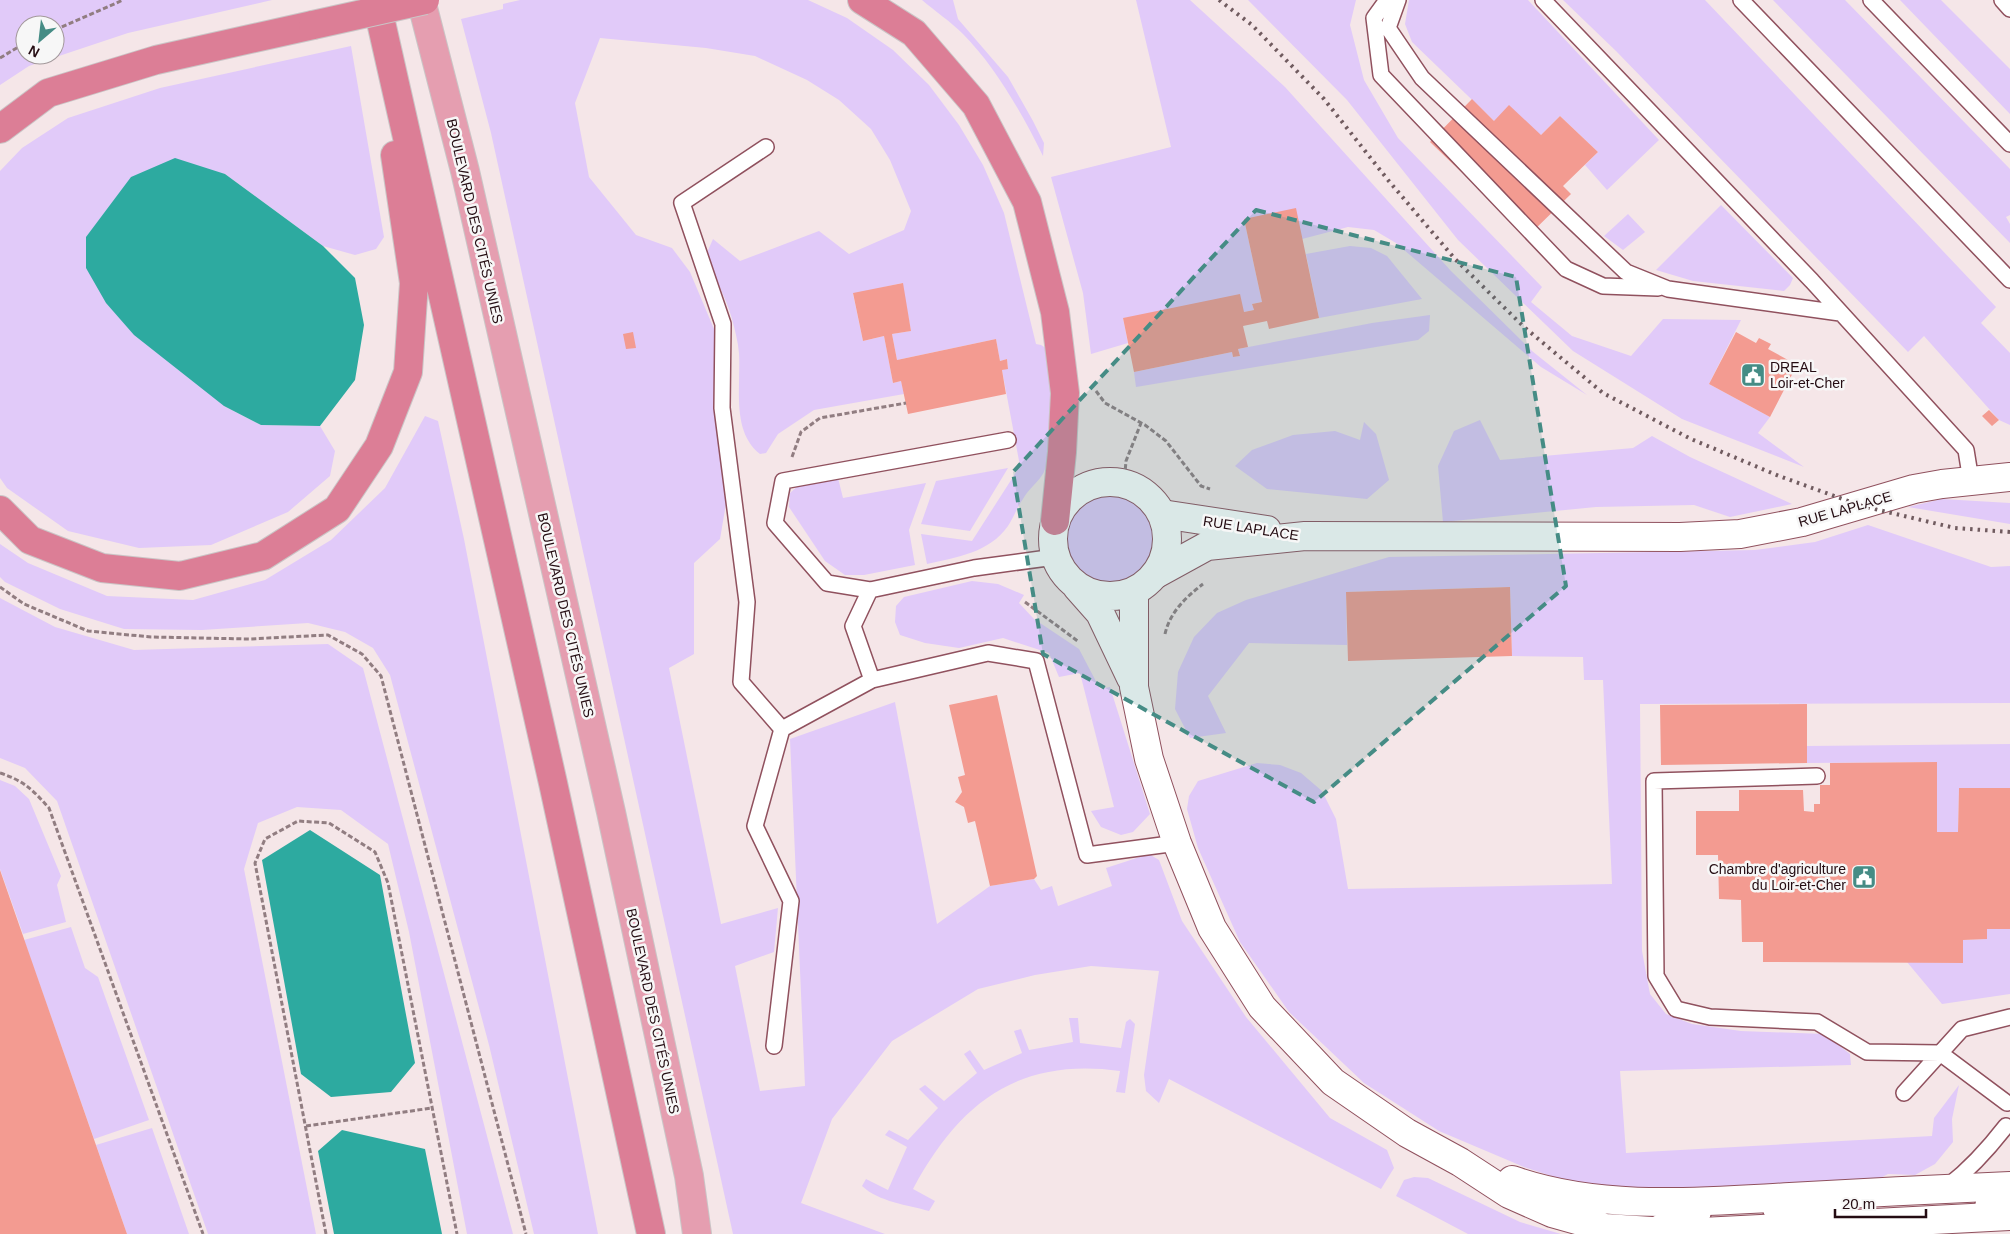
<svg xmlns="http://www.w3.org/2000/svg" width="2010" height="1234" font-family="Arial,sans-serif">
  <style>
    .green { fill: #e1caf9; fill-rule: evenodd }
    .water { fill: #2daaa0 }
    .building { fill: #f39b91 }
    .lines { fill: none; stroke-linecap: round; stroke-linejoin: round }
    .service-casing { stroke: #90515e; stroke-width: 18 }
    .tertiary-casing { stroke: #90515e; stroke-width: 30 }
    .secondary-casing { stroke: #90515e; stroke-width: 30 }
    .primary-casing { stroke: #cac5c6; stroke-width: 30 }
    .trunk-casing { stroke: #cac5c6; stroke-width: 30 }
    .path { stroke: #917d81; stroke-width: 3; stroke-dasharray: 5 2.5; stroke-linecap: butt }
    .service { stroke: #fff; stroke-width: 15 }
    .tertiary { stroke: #fff; stroke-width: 28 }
    .secondary { stroke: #fff; stroke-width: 28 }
    .primary { stroke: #e59eb0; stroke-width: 28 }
    .trunk { stroke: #dc7e96; stroke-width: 28 }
    .rail { stroke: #705b5f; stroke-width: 4; stroke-dasharray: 2.5 5; stroke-linecap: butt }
    .trunk-bridge-casing { stroke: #cac5c6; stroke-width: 30; stroke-linecap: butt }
    .trunk-bridge { stroke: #dc7e96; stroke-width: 28 }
    .marked { fill: #458c85; fill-opacity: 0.2; stroke: #458c85; stroke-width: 4; stroke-dasharray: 10 6; stroke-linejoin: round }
    .labels { text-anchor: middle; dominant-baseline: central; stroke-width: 5; stroke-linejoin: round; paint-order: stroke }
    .street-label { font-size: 14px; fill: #240c12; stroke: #f7f7f7 }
    .poi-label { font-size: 14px; fill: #240c12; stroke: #f7f7f7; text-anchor: start }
  </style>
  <rect width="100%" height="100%" fill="#f5e6e8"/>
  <path class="green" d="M0 0H272L128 33 29 66 0 85ZM25 25H55V55H25Z
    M520 0H808L847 18 893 50 929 85 959 125 983 165 1004 213 1036 344 1041 345 1049 350C1051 387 1058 437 1044 472 1039 482 1028 489 1023 499 1017 507 1014 517 1008 526 989 553 957 557 927 564L921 534 972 541 1020 466 1002 370 1008 368 1007 359 1000 361 996 339 897 360 892 334 911 331 902 283 853 294 863 341 884 336 893 383 901 381 904 394 814 410 778 434 766 453 760 454C731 431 741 387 739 353 738 342 735 330 732 319 726 297 714 277 706 255L713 239 740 261 819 231 849 254 904 230 911 211 890 160 871 129 839 100 807 80 755 56 706 48 600 38 575 103 589 177 636 235 672 248 690 272 714 329 717 423 727 498 720 539 694 563V654L669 668 721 924 778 908 774 952 735 966 760 1091 805 1086 790 739 895 702 937 924 990 886 1034 879 1041 890 1052 886 1058 906 1112 886 1106 868 1149 854 1159 860 1182 921 1246 1017 1330 1118 1387 1150 1394 1168 1381 1189 1169 1079 1159 1103 1146 1091 1144 1075 1159 971 1091 966 1035 975 978 989 892 1041 832 1119 801 1203 885 1234H733L491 133 461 19 503 9V4Z
    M922 0H953L958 19 1008 77 1033 121 1044 143 1043 156C1023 115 995 66 963 34 951 22 935 11 922 0Z
    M1136 0H1190L1285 87 1451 271 1532 351 1587 395 1541 367 1396 243 1374 230 1348 227 1302 239 1244 219 1262 302 1252 304 1254 310 1244 312 1123 318 1128 343 1091 354 1083 293 1051 177 1171 147Z
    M1248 0H1356L1350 25 1364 80 1398 138 1542 287 1531 302 1572 336 1631 356 1663 319 1741 320 1709 384 1770 417 1758 433 1804 467 1682 419 1573 351 1458 240 1347 100Z
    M1409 0H1528L1659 140 1607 190 1585 165 1598 152 1560 116 1541 135 1494 121 1412 42 1405 24Z
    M1563 0H1705L1996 307 1981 323 2010 353V425L1999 420 1924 336 1908 352 1616 51Z
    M1773 0H1845L2010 169V215L2006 217 2010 224V243Z
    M1900 0H1941L2010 69V114Z
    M351 46 384 237 376 249 355 255 323 246 225 174 224 406 261 425 320 426 335 451 330 476 288 512 211 545 139 548 68 531 7 488 0 478V171L22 148 68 118 160 88Z
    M1721 205 1793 278 1790 285 1784 291 1693 281 1656 270Z
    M1628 214 1645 232 1623 250 1604 236Z
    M1350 246 1371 248 1387 256 1422 299 1319 318 1306 254Z
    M1430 315 1429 331 1418 340 1136 387 1134 372 1232 352 1233 357 1240 356 1238 349 1372 323Z
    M425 416 438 421 464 539 598 1234H534L489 1045 390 675 373 648 345 632 308 623 202 630 124 629 60 609 5 582 0 577V544L28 563 107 596 193 600 265 580 331 540 385 488Z
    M1480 420 1500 460 1633 448 1652 436 1690 457 1792 504 1730 517 1694 505 1596 507 1443 522 1438 466 1454 431Z
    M1364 422 1376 434 1389 480 1367 499 1267 489 1235 466 1252 450 1293 435 1335 431 1360 440Z
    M1008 468 970 531 921 524 936 481Z
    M838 478 843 498 926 483 909 530 915 565 864 575H845L825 561 789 507 790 493 800 484Z
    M1058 542a49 49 0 1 1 98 0a49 49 0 1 1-98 0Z
    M1942 499 2010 503V524L1908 507Z
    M1868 525 1991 567 2010 566V703L1640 704 1642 951 1650 994 1666 1014 1692 1024 1741 1031 1824 1034 1850 1054 1851 1065 1620 1071 1626 1153 1932 1136 1934 1118 1959 1085 1952 1119 1953 1142 1935 1164 1915 1175 1888 1174 1869 1184 1695 1190H1594L1524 1167 1439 1131 1364 1083 1289 1012 1240 942 1198 848 1187 809 1189 796 1198 781 1257 763 1280 765 1301 773 1322 791 1336 819 1348 889 1612 884 1603 680H1584L1583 657 1512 656 1510 587 1346 592 1347 645 1249 643 1208 696 1226 733 1190 738 1175 709 1178 672 1194 637 1217 613 1246 600 1389 557 1755 550 1815 542Z
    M972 581 998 584 1024 595 1019 603 1034 619 1079 649 1100 689 1110 687 1150 814 1133 832 1121 835 1101 827 1091 811 1114 807 1080 673 1059 677 1049 653 1003 638 959 648 925 643 900 635 895 622 896 606 904 597Z
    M0 598 55 627 134 650 328 644 363 668 513 1234H467L409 932 388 844 341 810 297 807 258 823 244 869 316 1234H208L57 801 25 768 0 758Z
    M2010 744V788H1959L1958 832H1937L1936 762 1807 763V746Z
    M0 780 15 786 29 799 61 876 57 885 66 922 23 934 0 869Z
    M71 927 85 968 98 977 149 1120 94 1139 24 940Z
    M1987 929H2010V994L1942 1004 1907 962 1963 963V940L1986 939Z
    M1069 1018H1078L1080 1043 1121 1048 1126 1022 1130 1019 1135 1024 1125 1093 1116 1092 1120 1071C1018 1057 959 1103 913 1189L935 1201 929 1211C908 1205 879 1202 862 1186L866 1179 888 1190 907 1147 885 1135 889 1130 908 1140 938 1108 919 1089 925 1085 944 1101 977 1073 964 1054 970 1050 984 1070 1022 1053 1014 1031 1021 1029 1029 1050 1073 1042Z
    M152 1128 189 1234H127L96 1145Z
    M1414 1177 1428 1178 1520 1222 1561 1234H1468L1396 1196 1404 1180Z"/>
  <path class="water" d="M175 158 225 174 323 246 355 278 364 325 355 380 320 426 261 425 224 406 134 335 106 303 86 268V237L131 177Z
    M310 830 380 875 415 1063 391 1092 331 1097 301 1074 262 860Z
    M342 1130 425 1149 442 1234H334L318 1151Z"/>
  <path class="building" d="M1472 99 1494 121 1509 105 1541 135 1560 116 1598 152 1563 186 1571 194 1528 236 1430 142Z
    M1296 208 1319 318 1269 329 1267 321 1243 326 1248 347 1238 349 1240 356 1233 357 1232 352 1134 372 1123 318 1240 294 1244 312 1254 310 1252 304 1262 302 1244 219Z
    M903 283 911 331 892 334 897 360 996 339 1000 361 1007 359 1008 369 1002 370 1006 394 908 414 901 381 893 383 884 336 863 341 853 293Z
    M633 332 636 348 626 349 623 334Z
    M1736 332 1756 343 1759 338 1771 344 1768 349 1797 365 1770 417 1709 384Z
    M1989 410 1999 420 1992 426 1982 416Z
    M1510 587 1512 656 1348 661 1346 592Z
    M997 695 1037 876 1034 879 990 886 975 821 968 823 964 807 955 802 962 792 958 777 965 775 949 705Z
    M1807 704V763L1661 765 1660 705Z
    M1937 762V832H1958L1959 788H2010V929H1987V939L1963 940V963L1763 962V942H1742L1741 900 1719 899 1718 855H1696V811H1739V790H1803L1804 811 1814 812V804H1820V785H1830V763Z
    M0 870 127 1234H0Z"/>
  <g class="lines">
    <defs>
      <path id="service" d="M1387 0 1374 18 1381 75 1566 269 1603 286 1658 288
        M1398 0 1388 28 1422 78 1626 272 1668 289 1840 313
        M1543 0 1812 281 1966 450 1971 481
        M1741 0 2010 280
        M1871 0 2010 144
        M2002 0 2010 9
        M766 147 682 203 723 324 722 408 747 602 741 682 782 729
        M870 590 827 583 775 523 783 481 1008 440
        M872 680 853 626 870 590 974 568 1055 557
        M1817 776 1654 781 1656 976 1676 1009 1710 1017 1817 1022 1867 1052 1940 1053 2007 1103
        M774 1046 791 901 755 826 782 729 872 680 988 653 1036 661 1087 855 1177 843
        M1904 1093 1962 1029 2010 1017
        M1948 1186C1970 1169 1989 1148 2006 1126
        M1983 1204 2010 1202
        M1771 1211 1840 1207
        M1649 1228 1668 1217 1703 1214"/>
      <path id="tertiary" d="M1162 514 1267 530
        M1156 574 1207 546 1305 536 1680 537 1740 534 1802 522 1914 489 1942 484 2010 477"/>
      <path id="secondary" d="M1053 539a57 57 0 1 1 114 0a57 57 0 1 1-114 0Z
        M1077 587 1100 613 1131 678
        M1134 592V687L1149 759 1177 843 1212 928 1262 1007 1333 1082 1407 1133 1460 1162 1509 1194 1552 1213 1605 1228 1682 1233 2010 1216
        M1512 1180C1601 1211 1697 1202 1790 1197 1863 1193 1937 1189 2010 1186"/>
      <path id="primary" d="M421 0 465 171 611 812 689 1176 697 1234"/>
      <path id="trunk" d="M376 0 553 783 651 1234
        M862 0 914 33 976 105 1027 202 1055 312 1065 393 1062 452 1055 521
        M0 129 48 93 156 60 313 25
        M0 510 30 540 102 568 180 576 263 556 337 509 379 446 408 372 414 283 395 155"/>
    </defs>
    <use href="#service" class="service-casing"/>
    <use href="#tertiary" class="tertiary-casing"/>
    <use href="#secondary" class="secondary-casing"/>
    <use href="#primary" class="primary-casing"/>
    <use href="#trunk" class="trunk-casing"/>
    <path class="path" d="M55 30 123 0
      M0 58 25 43
      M1096 391 1105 403 1145 425 1166 441 1201 486 1210 489
      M792 457 801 432 820 418 906 403
      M1124 484 1126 461 1141 423
      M0 587 24 604 88 631 151 637 249 639 328 635 362 654 381 676 526 1234
      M1025 602 1079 642
      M1165 634C1170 612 1186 597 1203 584
      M0 773C24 781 32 789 49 808L203 1234
      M306 1126 432 1108
      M326 1234 255 863 265 839 298 821 329 823 375 852 388 883 457 1234"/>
    <use href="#service" class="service"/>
    <use href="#tertiary" class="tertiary"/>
    <use href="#secondary" class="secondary"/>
    <use href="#primary" class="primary"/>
    <use href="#trunk" class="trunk"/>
    <path class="rail" d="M1219 0 1252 25 1324 99 1388 180 1455 259 1524 327 1603 393 1691 439 1779 476 1862 506 1955 528 2010 532"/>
    <defs>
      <path id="trunk-bridge" d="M313 25 425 0"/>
    </defs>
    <use href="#trunk-bridge" class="trunk-bridge-casing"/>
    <use href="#trunk-bridge" class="trunk-bridge"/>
  </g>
  <path class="marked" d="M1256 210 1516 277 1566 586 1314 802 1043 654 1013 472Z"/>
  <defs>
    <symbol id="civic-square" viewBox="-11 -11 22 22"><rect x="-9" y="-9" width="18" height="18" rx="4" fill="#458c85" stroke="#f7f7f7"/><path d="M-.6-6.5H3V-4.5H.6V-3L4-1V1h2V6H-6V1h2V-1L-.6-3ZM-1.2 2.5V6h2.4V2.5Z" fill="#fff"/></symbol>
  </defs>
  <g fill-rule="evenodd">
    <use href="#civic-square" x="1739" y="361" width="28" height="28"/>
    <use href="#civic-square" x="1850" y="863" width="28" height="28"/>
  </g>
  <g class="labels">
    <g class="street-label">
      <text transform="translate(475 221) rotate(77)">BOULEVARD DES CITÉS UNIES</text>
      <text transform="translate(1845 509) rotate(-16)">RUE LAPLACE</text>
      <text transform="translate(1251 528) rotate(9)">RUE LAPLACE</text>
      <text transform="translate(566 615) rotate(77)">BOULEVARD DES CITÉS UNIES</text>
      <text transform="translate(653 1011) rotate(78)">BOULEVARD DES CITÉS UNIES</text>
    </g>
    <g class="poi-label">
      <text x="1770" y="367">DREAL<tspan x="1770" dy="16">Loir-et-Cher</tspan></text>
      <text x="1846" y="869" text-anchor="end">Chambre d'agriculture<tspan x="1846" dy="16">du Loir-et-Cher</tspan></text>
    </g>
  </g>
  <g transform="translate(40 40) rotate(208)"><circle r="24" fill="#f7f7f7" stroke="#a3999b"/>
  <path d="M0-4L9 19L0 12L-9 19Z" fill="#458c85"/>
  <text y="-8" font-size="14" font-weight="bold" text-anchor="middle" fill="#240c12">N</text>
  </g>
  <path d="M1835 1209v8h91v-8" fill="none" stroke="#240c12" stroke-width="2.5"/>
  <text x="1842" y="1209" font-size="15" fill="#240c12" stroke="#f7f7f7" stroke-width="4" paint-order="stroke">20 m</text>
</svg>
